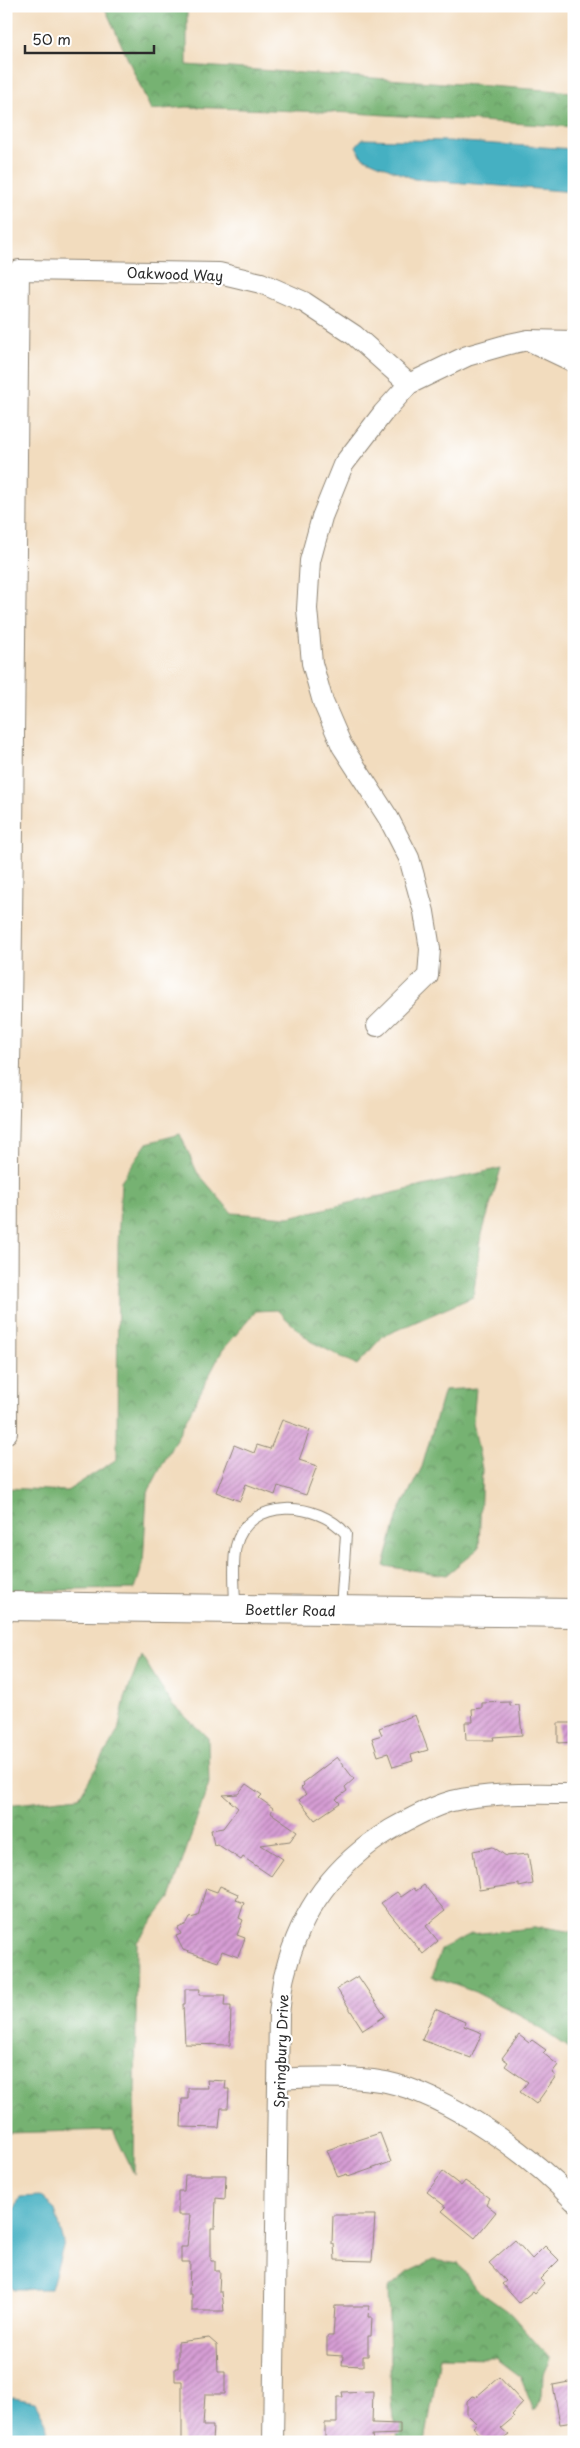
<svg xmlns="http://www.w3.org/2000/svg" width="580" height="2448" font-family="'Playpen Sans',sans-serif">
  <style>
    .forest { fill: url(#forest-crowns); stroke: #506e4e }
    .water { fill: #44b0c2; stroke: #386e76 }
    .building { fill: url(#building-hatch) }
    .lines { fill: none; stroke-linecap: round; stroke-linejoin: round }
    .lane-casing { stroke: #8e8474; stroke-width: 12 }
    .street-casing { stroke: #8e8474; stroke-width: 22 }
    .secondary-casing { stroke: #8e8474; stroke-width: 30 }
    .lane { stroke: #fff; stroke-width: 10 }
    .street { stroke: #fff; stroke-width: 20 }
    .secondary { stroke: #fff; stroke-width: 28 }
    .labels { text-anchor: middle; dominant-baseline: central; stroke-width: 4.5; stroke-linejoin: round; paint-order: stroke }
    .street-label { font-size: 14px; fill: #2b2b2b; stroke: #fff }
  </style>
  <defs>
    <pattern id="forest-crowns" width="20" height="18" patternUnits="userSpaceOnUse" patternTransform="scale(1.25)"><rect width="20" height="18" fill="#76b272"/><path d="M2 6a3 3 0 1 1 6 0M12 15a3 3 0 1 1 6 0" fill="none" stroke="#61915e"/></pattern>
    <pattern id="building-hatch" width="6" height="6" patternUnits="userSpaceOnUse" patternTransform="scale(1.25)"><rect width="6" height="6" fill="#d69dd4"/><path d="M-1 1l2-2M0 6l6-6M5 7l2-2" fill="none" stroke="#ae80ac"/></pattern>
  </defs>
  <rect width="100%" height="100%" fill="#fff"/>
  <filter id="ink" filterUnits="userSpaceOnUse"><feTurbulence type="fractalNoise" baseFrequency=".02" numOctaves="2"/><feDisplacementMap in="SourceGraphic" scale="10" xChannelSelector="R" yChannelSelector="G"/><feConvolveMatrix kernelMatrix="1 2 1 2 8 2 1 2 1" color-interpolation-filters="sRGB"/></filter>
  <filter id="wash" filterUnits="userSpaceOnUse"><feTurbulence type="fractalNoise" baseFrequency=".0096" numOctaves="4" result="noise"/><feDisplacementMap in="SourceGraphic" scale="20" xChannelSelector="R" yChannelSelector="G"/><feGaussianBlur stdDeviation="1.12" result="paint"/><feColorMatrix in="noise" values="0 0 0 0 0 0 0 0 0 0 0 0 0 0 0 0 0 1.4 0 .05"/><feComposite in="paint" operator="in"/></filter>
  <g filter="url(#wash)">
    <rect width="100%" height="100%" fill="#f2dcbe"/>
    <path class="forest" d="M104 6H187V65L574 92V127L354 113 186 107 151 110Z
      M180 1134 197 1172 232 1213 289 1217 501 1168 482 1234 473 1297 383 1336 357 1365 310 1341 277 1310 256 1311 222 1351 147 1494 143 1564 135 1589 6 1591V1488L67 1491 117 1459 118 1245 121 1181 147 1143Z
      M476 1388 473 1422 482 1469 479 1548 446 1575 384 1566 398 1514 422 1467 444 1390Z
      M141 1655 172 1704 208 1738 209 1783 170 1898 137 1942 134 2174 113 2130 6 2133V1805L79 1797 118 1731 125 1698Z
      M544 1927 574 1932V2052L522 2016 475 1992 432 1977 441 1949 471 1934Z
      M433 2260 459 2264 476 2289 511 2314 550 2359 543 2374 542 2397 534 2411 520 2376 496 2358 440 2357 425 2442H399L393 2418 391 2400 388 2288 408 2272Z"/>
    <path class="water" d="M362 139 448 141 574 149V192L414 179 362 157 356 146Z
      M40 2196 55 2209 64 2243 51 2289H14L6 2280C6 2245 5 2229 20 2197Z
      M14 2398 35 2402 46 2423 49 2442H6V2399Z"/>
    <g id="blocks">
      <path class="building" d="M282 1420 310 1430 299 1460 317 1466 306 1495 278 1486 275 1495 246 1484 240 1501 216 1492 234 1445 254 1453 257 1445 270 1449Z
        M510 1702V1706L519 1705 522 1735 493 1737 494 1740H466L465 1722H473L472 1709 482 1708V1703Z
        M415 1715 428 1750 411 1755 413 1761 393 1767 388 1753 378 1756 372 1738 382 1735 379 1728Z
        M558 1723H574V1742L558 1743Z
        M337 1757 354 1779 345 1787 347 1791 336 1799 340 1803 315 1820 299 1800 306 1794 301 1788 304 1785 303 1783Z
        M246 1784 262 1795 259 1798 273 1808 271 1813 297 1831 290 1841 261 1845 283 1859 271 1876 243 1857 241 1860 217 1844 214 1845 211 1830 223 1828 238 1808 223 1795 238 1794Z
        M493 1847 506 1856 528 1854 533 1884 519 1887V1884L479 1890 473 1851Z
        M424 1885 445 1911 426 1926 438 1941 423 1954 381 1903 397 1892 401 1897 414 1888 416 1891Z
        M220 1886 238 1894 236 1900 244 1903 239 1918 243 1920 237 1935 245 1938 238 1957 222 1951 218 1962 183 1950 176 1936 181 1934 178 1928 187 1924 190 1918 198 1916 206 1888 217 1892Z
        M358 1976 385 2016 363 2030 337 1989Z
        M185 1989H200L199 1995H225L224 2006H231L230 2045 185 2044 183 2004H185Z
        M435 2009 465 2022 464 2026 482 2033 471 2058 422 2040Z
        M519 2035 529 2043 532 2040 546 2050 543 2053 558 2065 552 2073 556 2076 536 2104 520 2092 528 2082 505 2066 508 2062 502 2058Z
        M207 2080 226 2081 225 2089H229L228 2108H221L219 2128 181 2127 182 2099H188V2088H208Z
        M380 2133 391 2162 348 2177 347 2174 338 2177 327 2150Z
        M443 2172 461 2186 465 2181 478 2190 489 2198 486 2204 496 2212 475 2238 442 2211 446 2207 427 2192Z
        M185 2175H226L225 2199 216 2198 215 2228H211V2261H215V2271H220L219 2292H222L224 2311H192V2294H189L190 2262H181V2247H187L190 2215H178V2191H184Z
        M333 2215H375L372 2261 335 2260 334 2244H332Z
        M515 2240 532 2259 545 2246 559 2260 540 2279 544 2283 535 2293 533 2291 519 2303 502 2284 506 2281 489 2263Z
        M335 2306H369L368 2317H372L371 2336H368V2356H363V2366L342 2365 343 2356 327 2355V2336H333Z
        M209 2338 217 2345 218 2372H225V2394H205L203 2426H213L212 2442H182V2381H175V2368H178V2342Z
        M499 2377 523 2403 512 2415 514 2417 501 2428 509 2435 499 2442H486L473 2427 477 2424 467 2414V2401L472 2396 476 2397Z
        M574 2381V2422L560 2424 553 2385Z
        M373 2391 372 2423 400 2424V2434L372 2435 373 2442H325V2423H337V2397H343L342 2392Z"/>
    </g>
  </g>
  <g filter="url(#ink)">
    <use href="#blocks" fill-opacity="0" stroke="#8e8474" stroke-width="1"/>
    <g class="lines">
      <defs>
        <path id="lane" d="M235 1607C235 1590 232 1563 236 1546 248 1496 319 1501 346 1534L341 1609"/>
        <path id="street" d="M532 342 574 362
          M377 1026 428 976 430 949 424 912 409 858 389 819 342 746 323 702 312 663 307 609 310 561 322 517 343 465 383 413 409 384 467 356 509 344 528 340 574 341
          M7 1433 8 1159 11 1016 19 270 219 273 261 283 304 302 354 335 409 384
          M279 2079C314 2077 351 2076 386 2082 448 2095 531 2155 574 2201
          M273 2442 279 2014C281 2001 281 1986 285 1973 301 1909 335 1864 390 1830 409 1819 431 1807 452 1801 491 1792 534 1794 574 1794"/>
        <path id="secondary" d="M6 1606 574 1613"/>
      </defs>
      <use href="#lane" class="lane-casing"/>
      <use href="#street" class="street-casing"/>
      <use href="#secondary" class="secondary-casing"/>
      <use href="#lane" class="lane"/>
      <use href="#street" class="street"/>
      <use href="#secondary" class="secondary"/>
    </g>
  </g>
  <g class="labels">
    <g class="street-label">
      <text transform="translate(175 274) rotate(2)">Oakwood Way</text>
      <text transform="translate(290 1610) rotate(1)">Boettler Road</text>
      <text transform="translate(281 2051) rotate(-88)">Springbury Drive</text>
    </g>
  </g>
  <rect width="580" height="2448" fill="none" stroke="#fff" stroke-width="25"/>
  <path d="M25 45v8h129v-8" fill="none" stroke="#2b2b2b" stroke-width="2.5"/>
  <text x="32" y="45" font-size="15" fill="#2b2b2b" stroke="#ffffff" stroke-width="4" paint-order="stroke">50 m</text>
</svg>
